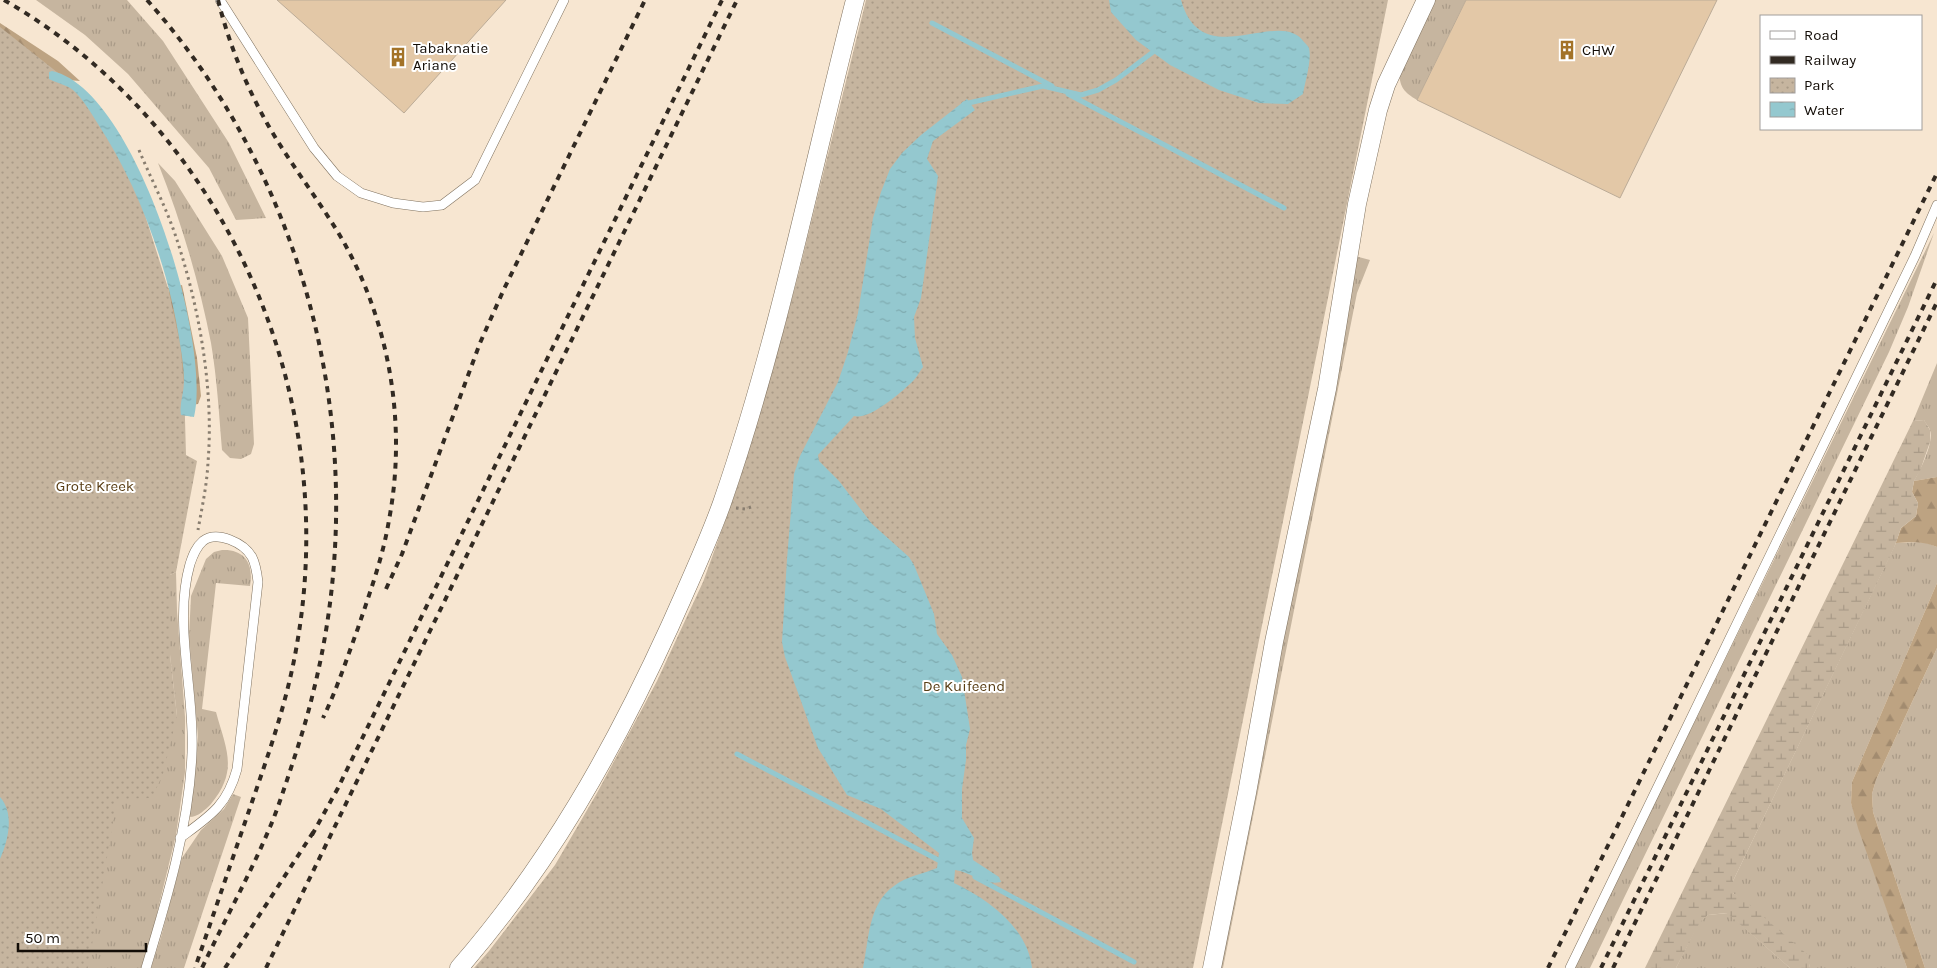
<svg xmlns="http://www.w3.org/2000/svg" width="1937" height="968" font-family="Karla,sans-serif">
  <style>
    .grass { fill: url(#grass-tufts) }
    .forest { fill: url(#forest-firs) }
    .wetland { fill: url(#wetland-marsh) }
    .park { fill: url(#park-dots) }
    .water { fill: url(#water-ripples) }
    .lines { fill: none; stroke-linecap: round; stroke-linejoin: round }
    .stream { stroke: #94c8cf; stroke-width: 5 }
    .building { fill: #e3c8a7; stroke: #bbab97 }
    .lane-casing { stroke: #7f715e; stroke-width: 10 }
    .street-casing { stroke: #7f715e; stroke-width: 19 }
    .path { stroke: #887d6f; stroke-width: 3; stroke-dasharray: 2.5 4; stroke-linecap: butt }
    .lane { stroke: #fff; stroke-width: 9 }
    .street { stroke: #fff; stroke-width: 18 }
    .rail { stroke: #322a22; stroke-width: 4; stroke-dasharray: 6 6; stroke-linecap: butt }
    .labels { text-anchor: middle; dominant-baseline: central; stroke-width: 4; stroke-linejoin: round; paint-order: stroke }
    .poi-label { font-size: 15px; fill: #130d07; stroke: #fff; text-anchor: start }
    .park-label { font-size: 15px; fill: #593e15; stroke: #fff }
  </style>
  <defs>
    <pattern id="grass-tufts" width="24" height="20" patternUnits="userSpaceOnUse" patternTransform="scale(1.25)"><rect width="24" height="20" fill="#c6b59f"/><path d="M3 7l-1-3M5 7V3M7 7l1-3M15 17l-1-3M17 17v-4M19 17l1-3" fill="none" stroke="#a99a87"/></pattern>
    <pattern id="forest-firs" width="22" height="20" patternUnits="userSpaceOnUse" patternTransform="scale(1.25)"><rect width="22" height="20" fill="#bda382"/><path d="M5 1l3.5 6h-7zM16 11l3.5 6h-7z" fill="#a28b6f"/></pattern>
    <pattern id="wetland-marsh" width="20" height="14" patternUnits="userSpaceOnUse" patternTransform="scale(1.25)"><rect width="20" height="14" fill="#c6b59f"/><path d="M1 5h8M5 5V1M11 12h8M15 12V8" fill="none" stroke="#a99a87"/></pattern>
    <pattern id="park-dots" width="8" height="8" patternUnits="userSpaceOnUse" patternTransform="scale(1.25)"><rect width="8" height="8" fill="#c6b59f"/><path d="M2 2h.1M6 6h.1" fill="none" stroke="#a99a87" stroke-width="1.8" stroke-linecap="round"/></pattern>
    <pattern id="water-ripples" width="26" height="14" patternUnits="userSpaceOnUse" patternTransform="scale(1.25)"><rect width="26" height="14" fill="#94c8cf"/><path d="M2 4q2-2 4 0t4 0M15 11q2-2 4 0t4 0" fill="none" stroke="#7fabb0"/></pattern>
  </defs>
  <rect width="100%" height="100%" fill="#f7e6d1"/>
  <path class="grass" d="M36 0H127L163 41 229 143 266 218 236 220 209 168 128 74 85 35Z
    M1431 0H1466L1417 100C1404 92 1400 88 1399 72Z
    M158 163 175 181 222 256 248 318 254 444 251 454 241 459 230 458 222 450C219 414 217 378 211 343 199 281 181 221 158 163Z
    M1934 233 1908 307 1889 352 1590 968H1574Z
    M1355 256 1370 260 1357 293 1223 968H1217Z
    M1937 363V477L1914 481C1920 471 1934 443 1930 430 1929 427 1925 423 1924 420L1913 421Z
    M1925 542 1937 547V583L1852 782 1851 803 1907 968H1810L1807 955 1733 893V881L1896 543Z
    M222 550C245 549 254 564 250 586L216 583 202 709 216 712C226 749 239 770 211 804 205 810 197 818 188 817L195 774 198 737 189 636 191 596 206 559 214 552Z
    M176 572 177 611 185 717V772L176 835 150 942 141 968H71L101 798 177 716 170 655V575Z
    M1937 648V968H1925L1873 812 1872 794 1876 780Z
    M233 794 241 797 184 968H151L161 937 182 858 201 830 224 809Z
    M1728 913 1790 968H1676L1699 922 1708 915Z"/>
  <path class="forest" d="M0 23 58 61 80 81 67 80 0 52Z
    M182 285 197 358 201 396 198 404 185 406 168 288Z
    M1937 477V547C1923 541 1911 542 1896 543L1894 548 1901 528 1916 516 1918 503 1912 492 1914 481Z
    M1937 583V648L1876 780 1872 794 1873 812 1925 968H1907L1858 828 1851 803 1852 782Z"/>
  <path class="wetland" d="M1924 420 1930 430V442L1920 471 1914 481 1912 492 1918 503 1916 516 1901 528 1894 548 1733 881V893L1745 901 1808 955 1810 968H1790L1727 913 1708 915 1700 922 1676 968H1645L1913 421Z"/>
  <path class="park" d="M866 0H1388L1193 968H474L489 951 555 865 597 793 657 681 703 582 737 488 772 373 799 272Z
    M0 27 67 80 96 113 136 186 168 288 180 343 184 383 186 455 197 461 176 572 170 575V655L177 716 163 774 152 798 117 799 88 968H0Z"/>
  <path class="water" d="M1109 0H1181C1202 75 1279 6 1304 42 1306 44 1308 46 1309 48 1312 60 1305 82 1303 94L1288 104 1259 103 1219 90 1170 65 1136 40 1111 12Z
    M52 71C136 89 212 342 194 417L181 415C179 404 184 393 184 382 184 369 182 356 180 344 169 269 139 187 98 124 91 113 83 99 73 90 67 85 57 83 49 79V72Z
    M967 99 975 110 933 141 927 159 938 176 921 298 914 317 915 338 923 367C919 372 916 379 911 383 899 394 870 420 854 416L818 455 819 461 839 481 872 524 909 557 914 565 934 614 937 634 952 655 962 677 970 729 966 745V760L962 789V818L974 838 972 853 973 860 999 877 1001 882C984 886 971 872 955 870L954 883C988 899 1028 928 1032 968H863C869 940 868 904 894 886 907 876 923 874 937 868L939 853 881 809 847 795 818 748 785 657 782 642 787 559 794 474 800 456 838 382 848 352 858 313 873 218 881 192 890 169 902 153 921 135Z
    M0 797C15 814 8 841 0 859Z"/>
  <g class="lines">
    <path class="stream" d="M932 23 1052 86
      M1068 94 1284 208
      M964 104 1043 86 1081 95 1098 90 1116 80 1153 52
      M737 754 942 862
      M975 877 1134 962"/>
  </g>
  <path class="building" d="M277 0H506L404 113Z
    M1466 0H1717L1620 198 1417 100Z"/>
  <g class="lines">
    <defs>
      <path id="lane" d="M220 0 314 148 337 176 361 193 393 203 423 207 442 205 475 180 564 0
        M146 968C167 899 189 826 192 753 195 692 173 623 190 564 193 555 196 547 203 541 217 530 244 543 252 557 256 565 257 573 258 582L237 769C227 806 210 816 180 838
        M1570 968 1915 256 1937 205"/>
      <path id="street" d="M459 968C550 863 613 751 670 626 688 585 707 545 722 503 779 339 812 168 855 0
        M1212 968 1247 793 1274 642 1327 389 1357 204 1378 110 1386 85 1426 0"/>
    </defs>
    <use href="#lane" class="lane-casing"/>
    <use href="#street" class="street-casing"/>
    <path class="path" d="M139 150C151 179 166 207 176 237 199 306 214 389 208 462 207 485 202 507 198 530
      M736 508 745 509 751 507"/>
    <use href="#lane" class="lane"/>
    <use href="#street" class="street"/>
    <path class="rail" d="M4 0C226 128 341 394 297 644 288 698 270 750 252 802 233 857 214 913 195 968
      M147 0C313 186 374 452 313 693 306 723 296 753 286 783 281 798 276 813 270 827 250 875 224 921 202 968
      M218 0C229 44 246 86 268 125 291 165 319 200 342 239 390 323 407 425 389 520 383 557 370 592 358 628 347 658 337 689 323 718
      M386 589 402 554 480 343 504 289 645 0
      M312 835 338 788 722 0
      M225 968 316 828
      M266 968 737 0
      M1548 968 1937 173
      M1601 968 1937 279
      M1613 968 1937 302"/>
  </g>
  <defs>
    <symbol id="building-bare" viewBox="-9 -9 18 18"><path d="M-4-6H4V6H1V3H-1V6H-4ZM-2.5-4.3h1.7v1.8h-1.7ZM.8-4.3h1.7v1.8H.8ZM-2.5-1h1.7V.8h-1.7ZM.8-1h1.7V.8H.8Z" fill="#a37328" stroke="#fff" stroke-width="2.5" paint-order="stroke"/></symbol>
  </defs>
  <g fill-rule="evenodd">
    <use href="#building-bare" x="1553" y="36" width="28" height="28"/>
    <use href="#building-bare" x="384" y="43" width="28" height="28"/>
  </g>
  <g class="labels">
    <g class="poi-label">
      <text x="413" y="48">Tabaknatie<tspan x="413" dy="17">Ariane</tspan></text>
      <text x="1582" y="50">CHW</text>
    </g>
    <g class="park-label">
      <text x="95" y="486">Grote Kreek</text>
      <text x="964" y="686">De Kuifeend</text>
    </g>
  </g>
  <rect x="1760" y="15" width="162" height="115" fill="#ffffff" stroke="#a19e9c"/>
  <rect x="1770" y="31" width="25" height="8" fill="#ffffff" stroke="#a19e9c"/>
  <text x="1804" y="40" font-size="15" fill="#130d07">Road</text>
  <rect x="1770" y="56" width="25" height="8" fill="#322a22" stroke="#a19e9c"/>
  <text x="1804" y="65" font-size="15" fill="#130d07">Railway</text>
  <rect x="1770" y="78" width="25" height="15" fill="url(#park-dots)" stroke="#a19e9c"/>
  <text x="1804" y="90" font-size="15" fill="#130d07">Park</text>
  <rect x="1770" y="102" width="25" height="15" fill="url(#water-ripples)" stroke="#a19e9c"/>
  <text x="1804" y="115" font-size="15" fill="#130d07">Water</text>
  <path d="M18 943v8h128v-8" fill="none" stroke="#130d07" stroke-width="2.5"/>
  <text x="25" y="943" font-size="15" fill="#130d07" stroke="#ffffff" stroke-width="4" paint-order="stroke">50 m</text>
</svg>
